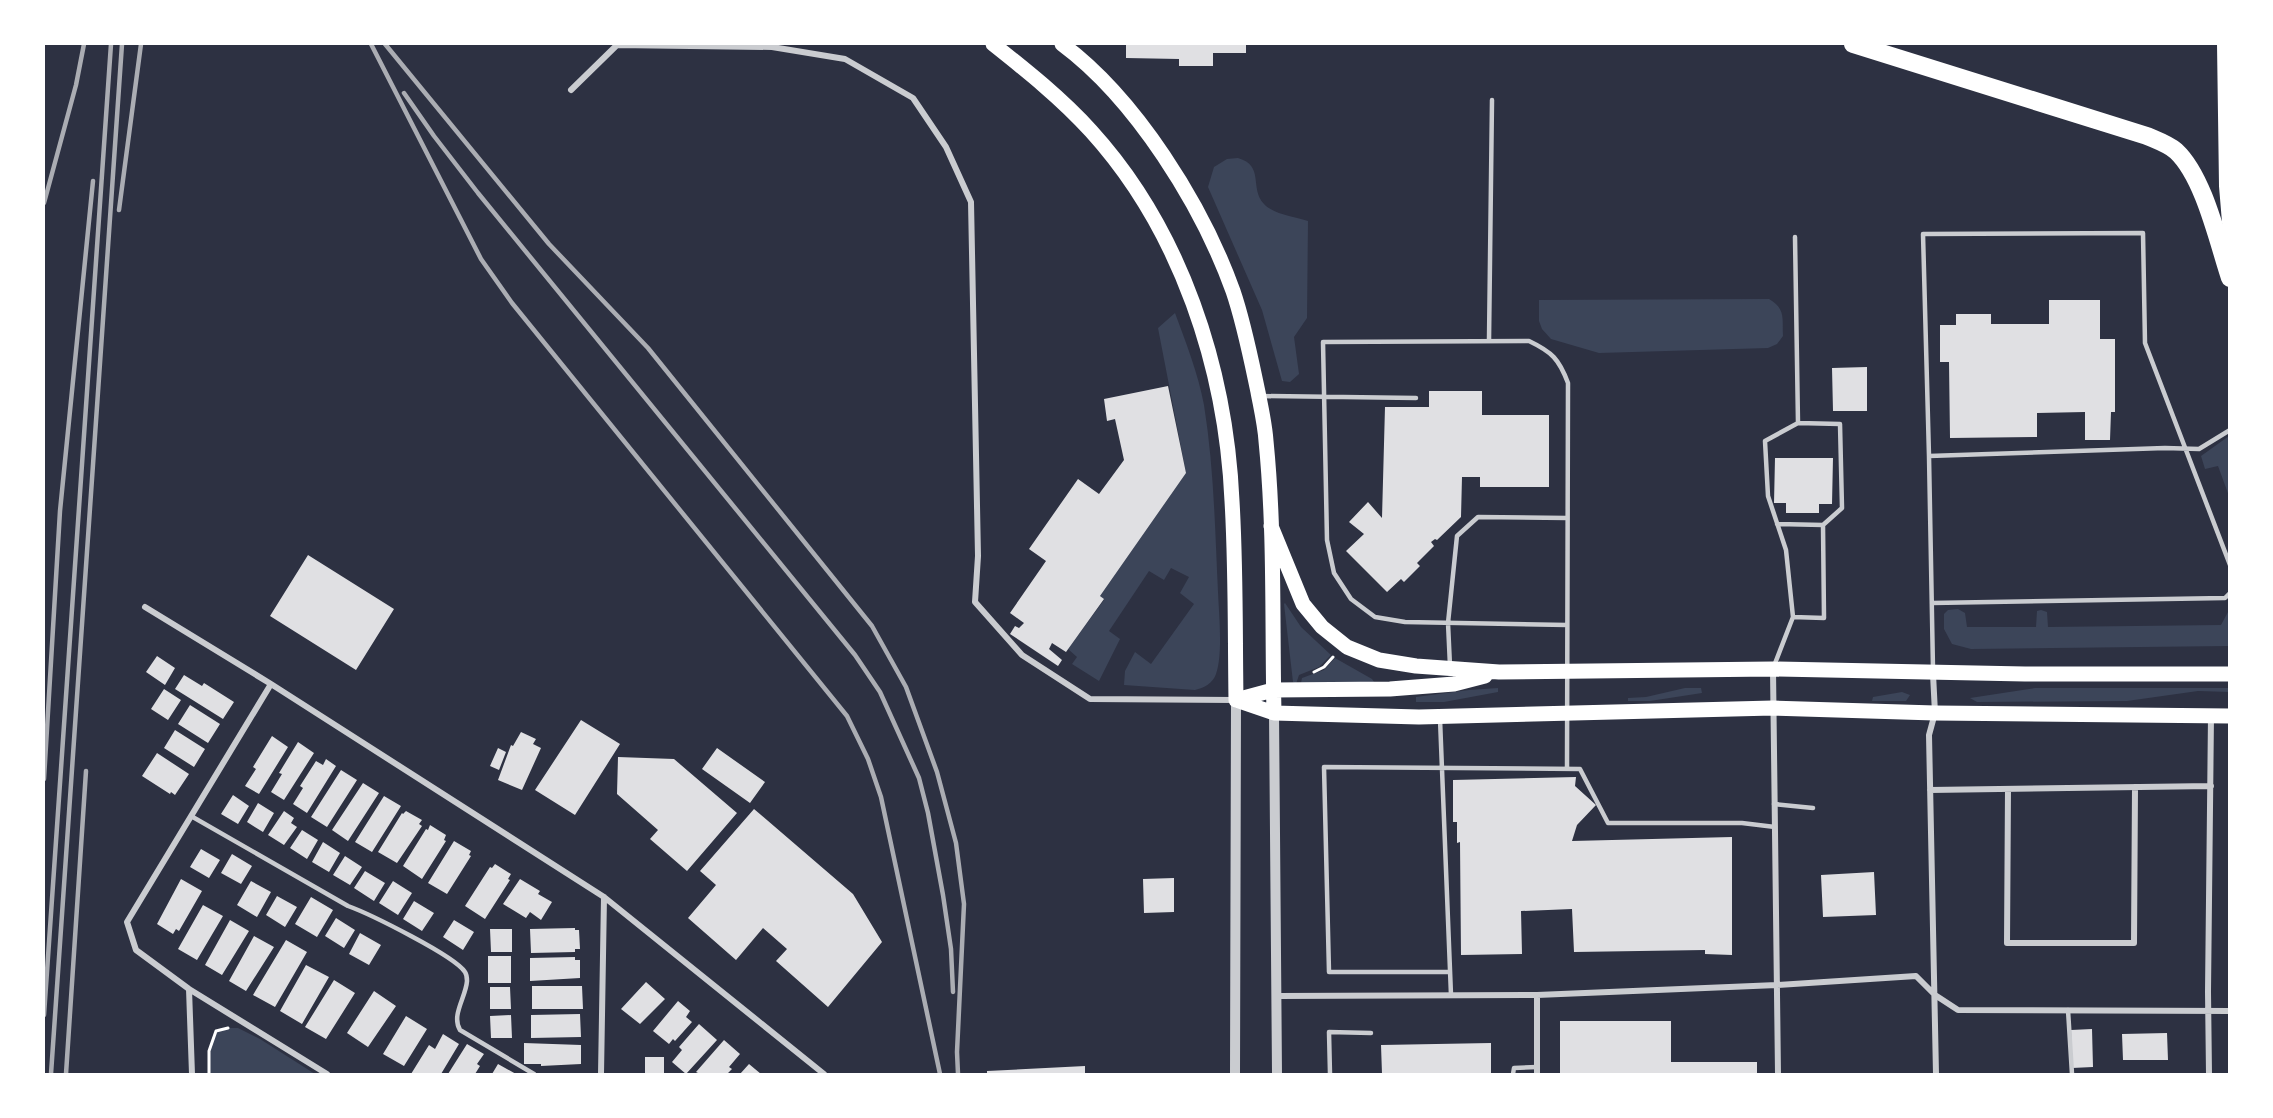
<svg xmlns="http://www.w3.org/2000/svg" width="2273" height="1118" font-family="Jost,sans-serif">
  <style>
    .green { fill: #3c4559 }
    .building { fill: #e0e0e3 }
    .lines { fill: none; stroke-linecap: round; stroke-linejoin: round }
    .path { stroke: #fff; stroke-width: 3 }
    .service { stroke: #caccd0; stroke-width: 4.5 }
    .minor { stroke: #caccd0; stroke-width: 6 }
    .tertiary { stroke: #caccd0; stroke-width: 10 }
    .secondary { stroke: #fff; stroke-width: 12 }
    .primary { stroke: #fff; stroke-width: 15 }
    .motorway { stroke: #fff; stroke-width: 18 }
    .rail { stroke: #abadb3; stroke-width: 4.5 }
  </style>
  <rect width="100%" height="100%" fill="#2d3142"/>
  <path class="green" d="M1238 158C1265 166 1249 188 1264 204 1273 214 1295 217 1308 221L1307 318 1294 337 1299 374 1290 382 1282 381 1262 310 1208 187 1214 167 1227 159Z
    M1769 299C1786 309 1782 318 1783 336L1777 344 1768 348 1599 353 1551 339 1542 329 1539 321V300Z
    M1175 313C1186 343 1198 373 1204 405 1214 467 1215 530 1218 592 1219 614 1223 655 1216 674 1213 683 1204 688 1195 690L1124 685 1125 671 1135 652 1151 664 1194 604 1180 593 1189 577 1171 568 1164 580 1149 571 1109 631 1120 639 1099 681 1072 664 1077 657 1068 649 1104 600 1100 596 1186 473 1158 328Z
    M2229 436 2230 437 2229 496 2218 466 2205 469 2201 456Z
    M1285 603 1301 627 1331 655 1319 667 1299 675 1296 684 1293 682 1284 604Z
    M1958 609 1965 613 1967 627H2036L2037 611 2041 610 2047 612 2048 627 2221 625 2228 612 2229 646 1971 649 1952 644 1944 629V614L1948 610Z
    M1335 658 1372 679 1374 682 1301 683 1302 678 1324 670Z
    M1498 688V692L1444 702H1416V697L1469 690Z
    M1685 688H1701L1702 693 1650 701H1628V698L1646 697Z
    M2035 688H2229L2230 692 2198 691 2127 701 1977 702 1970 698Z
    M1902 692 1910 695 1906 701H1872L1873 697Z
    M228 1028H238L260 1039 315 1074H209V1051L216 1031Z"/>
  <path class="building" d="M1126 44H1246V53H1213V66H1179V59L1126 58Z
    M2049 300H2100V339H2115V412H2111L2110 440H2085V412L2037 413V437L1950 438 1949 362H1940V325H1956V314H1991V324H2049Z
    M1867 367V411H1833L1832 368Z
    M1168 386 1186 473 1100 596 1104 599 1066 652 1052 643 1049 649 1062 660 1058 666 1010 634 1015 626 1019 628 1024 623 1010 613 1046 561 1029 549 1078 479 1099 494 1124 460 1115 419 1107 421 1104 399Z
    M1429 391H1482V415H1549V487H1480V477H1462L1461 517 1437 540 1435 539 1431 542 1434 546 1417 563 1420 566 1404 582 1401 579 1387 592 1346 551 1364 534 1349 522 1368 502 1382 518 1385 407H1429Z
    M1775 458H1833L1832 504H1819V513H1786V503H1774Z
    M308 555 394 609 356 670 270 616Z
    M157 656 175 668 165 685 146 672Z
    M184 675 202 686 204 683 234 702 223 719 175 689Z
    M164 689 181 700 168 720 151 709Z
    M190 705 220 724 208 743 178 724Z
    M581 720 620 744 575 815 535 790Z
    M175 730 205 749 194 767 164 748Z
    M521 732 536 739 533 744 541 748 522 790 498 780 511 745 513 746Z
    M272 736 288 747 259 794 245 786 256 769 253 767Z
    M298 742 314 753 284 800 271 792 282 774 279 773Z
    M498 748 506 752 499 770 490 766Z
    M717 748 765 782 750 803 702 769Z
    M157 753 189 774 175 795 171 792 170 794 142 776Z
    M618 757 674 759 737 813 687 871 650 839 658 830 617 794Z
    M326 759 336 766 307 813 293 804 303 788 300 786 316 761 323 765Z
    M341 770 357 780 327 827 311 817Z
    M1576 777 1575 786 1596 805 1577 825 1572 841 1732 837V955L1705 954V950L1574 952 1572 909 1521 911 1522 954 1461 955 1460 842 1457 843V822H1453V780Z
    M363 783 379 793 348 841 332 830Z
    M233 795 249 806 238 824 221 814Z
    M384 796 401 806 372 852 355 842Z
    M258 803 274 813 263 832 247 822Z
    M754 809 853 894 882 942 828 1007 776 961 787 949 763 928 736 960 688 918 716 885 700 871Z
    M284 811 294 818 291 823 297 827 284 845 268 835Z
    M406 811 422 820 419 824 422 826 397 863 378 852 402 813 403 814Z
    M430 825 446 835 444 840 446 841 422 879 403 866 426 829 428 830Z
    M302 830 318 840 307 859 290 848Z
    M454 841 471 851 469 855 471 856 447 894 428 883Z
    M323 842 340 853 329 872 312 862Z
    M201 849 220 860 209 878 190 867Z
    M232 854 252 866 241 884 221 873Z
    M345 856 362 867 350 885 333 875Z
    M495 864 511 874 508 879 510 880 485 919 465 906 490 867 492 868Z
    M365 871 385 883 374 901 354 888Z
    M1874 872 1876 915 1823 917 1821 875Z
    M1174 878V912L1144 913 1143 879Z
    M181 879 202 891 179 931 176 929 173 934 157 924Z
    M520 879 540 891 538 894 552 902 541 920 530 912 526 918 503 904Z
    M251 881 271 892 257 917 237 905Z
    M393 881 412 893 398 915 379 903Z
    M277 896 297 907 285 927 266 915Z
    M311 897 333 910 317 937 295 924Z
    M414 901 434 913 422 931 403 919Z
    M203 905 223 916 197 960 178 949Z
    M336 918 355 930 344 948 325 936Z
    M230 920 249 931 222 975 205 965Z
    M454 920 474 932 463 950 443 937Z
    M575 928V930H579L580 949H575V952L531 953 530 929Z
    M490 929H512V952H491Z
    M360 933 381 945 369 965 349 954Z
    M254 936 274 947 246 991 229 981Z
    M286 940 307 952 275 1007 253 995Z
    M488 956H511V983H488Z
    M575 957V960H580V978L530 981V958Z
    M306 965 329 977 302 1024 280 1011Z
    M334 980 355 993 326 1039 305 1027Z
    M646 982 665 999 640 1024 621 1009Z
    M532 986H582L583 1009H532Z
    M490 987H510L511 1009H490Z
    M374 991 396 1006 368 1047 347 1033Z
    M678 1001 690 1011 686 1017 692 1022 675 1041 673 1039 669 1044 653 1031Z
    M580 1014 581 1037 531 1038V1015Z
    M511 1015 512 1038H491L490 1016Z
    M406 1016 427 1029 404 1066 383 1054Z
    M1560 1021H1671V1062H1757V1074H1560Z
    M699 1024 717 1040 686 1074 672 1062 682 1050 679 1047Z
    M2092 1029 2093 1067 2072 1068 2071 1030Z
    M2167 1033 2168 1060H2123L2122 1034Z
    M443 1034 459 1044 441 1074H411L429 1045 435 1049Z
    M724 1040 740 1054 729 1067 732 1069 727 1074H700L696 1072Z
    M524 1043 581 1045V1064L541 1066V1064H524Z
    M1491 1043V1074H1382L1381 1045Z
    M467 1044 484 1054 477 1064 480 1066 475 1074H448Z
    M645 1057H664V1074H645Z
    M498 1064 516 1074H492Z
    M749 1064 761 1074H740Z
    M1085 1066V1074H987V1071Z"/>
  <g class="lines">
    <path class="path" d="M1314 672 1324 667 1333 657
      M209 1074V1051L216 1031 228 1028"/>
    <path class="service" d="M1489 341 1492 100
      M1261 396 1416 398
      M1929 456 1923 234 2143 233 2145 343 2230 565
      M1777 524 1823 525
      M1932 603 2225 598 2230 593
      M1793 617 1786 550 1768 496 1765 441 1798 423
      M1567 625 1405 622 1375 617 1351 599 1334 573 1327 540 1323 342 1529 341C1552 352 1559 359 1568 383L1567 769
      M1450 666 1448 623 1457 536 1478 517 1567 518
      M1774 666 1793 617 1824 618 1823 525 1842 508 1840 424 1798 423 1795 237
      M1933 669 1929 456 2165 448 2199 449 2230 430
      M1440 719 1451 995
      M1774 804 1813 808
      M191 816 348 906C370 914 455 956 465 972 467 975 467 978 467 981 466 997 451 1015 460 1030L534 1074
      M1450 972H1329L1324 767 1580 769 1608 823H1742L1775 827
      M2068 1010 2072 1074
      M1330 1074 1329 1032 1371 1033
      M1513 1074 1514 1068 1537 1067"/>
    <path class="minor" d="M571 90 617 45 772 47 845 59 913 98 946 147 971 202 978 556 975 602 1022 655 1090 699 1234 700
      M145 607 271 684 604 897 824 1074
      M1773 670 1778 1074
      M1933 674 1935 713 1929 735 1936 1074
      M271 684 127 922 136 950 189 989 327 1074
      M2008 789 2007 943H2134L2135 787
      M1930 790 2211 786
      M189 989 192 1074
      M1278 996 1537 995 1777 985 1916 976 1935 995 1958 1010 2230 1011
      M601 1074 604 897
      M1537 1074V995
      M2209 1074 2208 992 2211 716"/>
    <path class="tertiary" d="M1274 713 1277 1074
      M1235 1074 1236 700"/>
    <path class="secondary" d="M2223 44 2225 186 2230 246"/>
    <path class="primary" d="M993 44C1027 71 1061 98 1091 131 1181 230 1226 368 1232 501 1236 567 1235 634 1236 700
      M1062 44C1136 99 1202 205 1233 291 1244 323 1251 359 1258 392 1261 408 1265 425 1266 441 1275 531 1272 623 1274 713
      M1271 526 1303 604 1322 627 1347 647 1379 660 1416 666 1499 672 1773 669 2025 674H2230
      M1236 700 1274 713 1419 717 1773 708 1935 713 2230 716
      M1236 700 1273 690 1390 689 1454 684 1485 676"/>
    <path class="motorway" d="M1853 44 2147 136C2156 140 2168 144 2176 151 2204 177 2218 242 2230 278"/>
    <path class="rail" d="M371 44 481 259 512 303 847 716 868 759 881 797 940 1074
      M385 44 549 244 648 348 872 626 906 687 937 772 956 843 964 904 957 1052 958 1074
      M404 93 434 136 478 193 855 655 880 692 919 778 928 813 943 895 951 949 953 992
      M44 203 76 85 84 44
      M119 210 141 44
      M44 779 60 511 93 181
      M44 1015 111 44
      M51 1074 122 44
      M66 1074 86 771"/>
  </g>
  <rect width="2273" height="1118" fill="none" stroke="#ffffff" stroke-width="90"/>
</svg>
